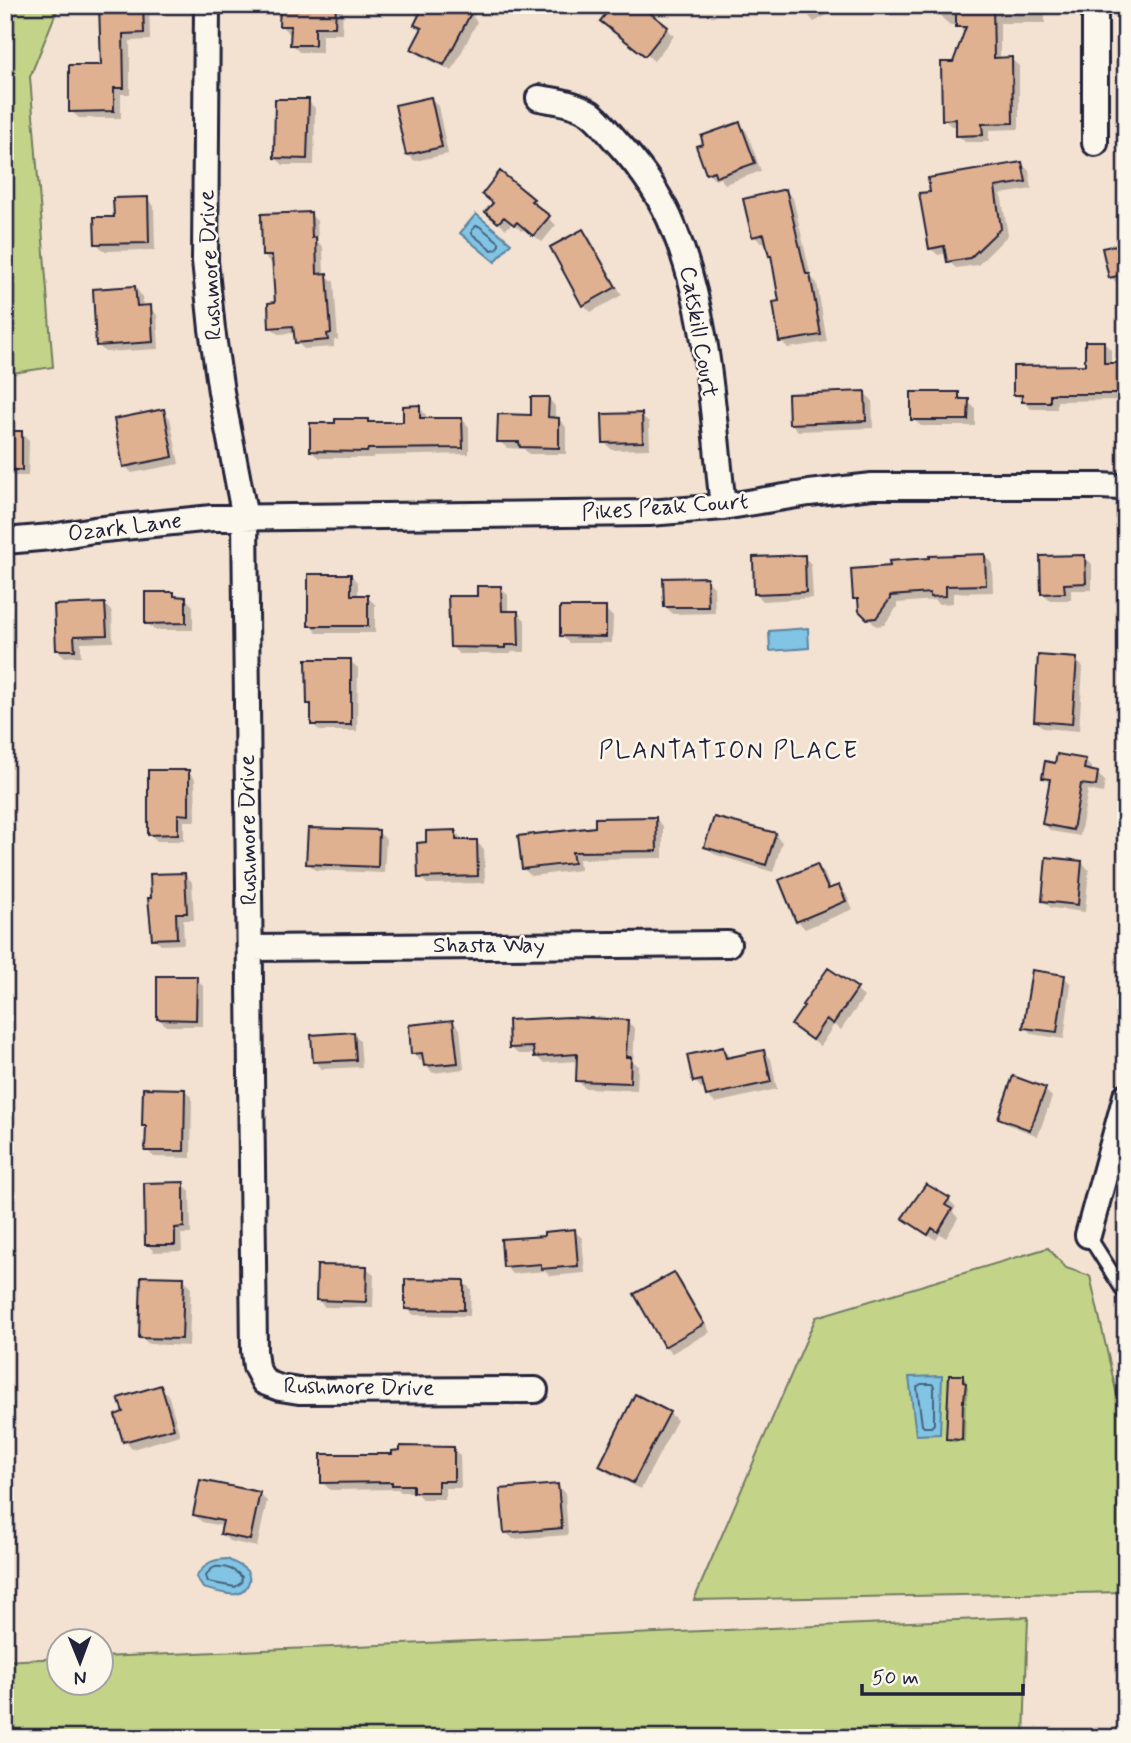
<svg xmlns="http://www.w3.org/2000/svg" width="1131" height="1743" font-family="Mynerve,sans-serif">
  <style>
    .green { fill: #c3d489; stroke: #727b62; stroke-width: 2 }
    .water { fill: #82c4e3; stroke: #5c83a0; stroke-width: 2 }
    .shadow { fill: #0003 }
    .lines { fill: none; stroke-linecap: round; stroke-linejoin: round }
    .shore { stroke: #48637e; stroke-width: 2 }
    .building { fill: #e0b191; stroke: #22223b; stroke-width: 2 }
    .service-casing { stroke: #22223b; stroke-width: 18 }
    .minor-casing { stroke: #22223b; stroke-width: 30 }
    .service { stroke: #fbf7ec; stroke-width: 12 }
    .minor { stroke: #fbf7ec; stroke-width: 24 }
    .labels { text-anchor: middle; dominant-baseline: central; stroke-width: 5; stroke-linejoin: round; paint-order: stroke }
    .street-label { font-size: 23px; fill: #22223b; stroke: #fbf7ec }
    .neighbourhood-label { font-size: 24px; letter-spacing: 2px; fill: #22223b; stroke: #fbf7ec }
  </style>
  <rect width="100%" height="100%" fill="#f3e2d1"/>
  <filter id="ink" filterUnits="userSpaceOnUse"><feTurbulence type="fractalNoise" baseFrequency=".0143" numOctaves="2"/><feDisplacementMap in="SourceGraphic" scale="14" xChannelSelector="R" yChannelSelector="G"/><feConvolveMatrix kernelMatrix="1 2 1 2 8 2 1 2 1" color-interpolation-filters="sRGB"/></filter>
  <g filter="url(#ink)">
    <path class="green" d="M7 5H59L30 77 53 367 5 374V7Z
      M1048 1248 1066 1268 1090 1276 1126 1435V1592L694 1600 816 1317Z
      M1028 1617 1024 1738H5V1661L59 1658 60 1684H102V1657Z"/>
    <path class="water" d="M476 214 511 243 495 262 460 233Z
      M808 628 809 648 770 651 769 631Z
      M942 1376 940 1434 916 1435 909 1377Z
      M227 1559C233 1562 243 1566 247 1571 253 1580 246 1592 237 1594 230 1596 210 1590 203 1588L196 1577C207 1562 210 1560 227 1559Z"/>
    <path class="shadow" d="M95 5H149L150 40 130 41V94H121V118H79L71 111 103 67 101 11Z
      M282 5H343L342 34H322V52H299L292 44V33H289L281 26Z
      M417 5H479L473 17 477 22 452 71 421 56 414 48 422 31 416 25 420 19 414 13Z
      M615 5 660 6 652 17 674 36 653 62V60L608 25Z
      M802 5H821L807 14Z
      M829 5H845L814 22 809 16Z
      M942 5H1045V23H1000V59H1011L1019 66V129L989 130V142H965L958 135V126H951L944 119 954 64 965 35 958 25H950L942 18Z
      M430 99 438 106 448 154 415 161 407 154Z
      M308 101 315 108 314 165H283L276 158Z
      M739 124 747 132 761 171 725 184 720 178 715 180 708 173 706 145Z
      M1022 164 1029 171 1032 189 1001 194 1008 235 978 265 956 268 948 261 947 253 938 255 930 248 921 195Z
      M501 174 533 200 540 207 538 209 556 225 542 242 525 228 522 231 512 223 506 229 494 219V203Z
      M786 191 793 198 811 277 817 283 827 342 788 348 781 341V302L773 257 768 242 761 243 754 236Z
      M147 199 154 206 155 250 104 251 97 244 115 219Z
      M310 214 317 221 318 242 323 247 324 275H326L334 282 338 340H334V347L304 349 296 342V333L278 334 271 327 277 304 274 263H271L264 256Z
      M1126 214V282L1118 284 1111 277 1123 245 1116 217Z
      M583 231 590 238 622 295 591 312 584 305Z
      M135 288 142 296 143 308 150 307 157 315 159 349 105 352 98 345Z
      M1104 343 1111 350V364H1126V400L1057 401V409H1031L1015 394 1087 366Z
      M864 393 872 400 873 428 798 431 791 423Z
      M958 394 975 408V426H921L913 419Z
      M548 398 555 406V419H559L566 427V454H529L524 449 507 448 499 441 532 416Z
      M419 407 426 415 427 420 462 419 469 427V454L374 456V458H319L311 451 367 421 371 424H405Z
      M163 411 170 418 179 464 132 473 125 466Z
      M641 415 649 422 650 449 612 450 604 442Z
      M5 433H21L29 440 28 476H5Z
      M985 556 992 563 993 592 953 593V603L939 604 935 600 897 603V607L884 625 876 626 860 610V603L855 598 891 568 931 560Z
      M804 557 811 564 813 598 763 601 756 593Z
      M1085 557 1092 564V590H1071V600H1050L1043 593Z
      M351 575 358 583V597H367L375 604V633H317L310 625Z
      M706 579 714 587 715 613 673 614 666 607Z
      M500 588 508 595V613H518L525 620V652H511V654H459L451 646 479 598Z
      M173 594 177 598H185L193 606V630H154L147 623Z
      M5 603 12 610 13 640H6L5 655Z
      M104 604 112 612 113 642 81 643V656L65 657 57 650Z
      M605 609 613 617 612 643H569L561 635Z
      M1076 660 1083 667 1079 731 1043 728 1036 721Z
      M350 661 358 668 357 731H320L313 724 312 708 308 704Z
      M1085 761 1092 768V773L1097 774 1105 781 1103 793 1088 790 1080 836 1051 831 1044 824 1051 785 1044 777 1056 765Z
      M188 772 195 779 196 821H184V841H157L150 834Z
      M656 819 663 826V858L579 859 580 870 531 876 524 869Z
      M455 831 462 839V842H476L484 849 485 883 427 884 420 877 428 844Z
      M378 832 386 839 384 873 315 870 308 863Z
      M775 835 782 842 773 872 714 854 706 846Z
      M1082 862 1089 870 1085 912 1051 908 1044 901Z
      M817 866 824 873 831 890 839 887 846 894 853 909 805 929 798 921 781 881Z
      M185 875 192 882 194 920H183L184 944 161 945 154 938Z
      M1064 977 1071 984 1064 1039 1032 1034 1025 1027Z
      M196 978 203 986V1026H166L159 1019Z
      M856 990 864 997 841 1030 834 1025 820 1046 800 1032 793 1025Z
      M627 1021 635 1029 633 1062 638 1066 637 1090 585 1088 578 1081 579 1061 543 1063 536 1056V1054H518L510 1047Z
      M453 1022 460 1029 464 1069 433 1073 425 1065V1060L420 1061 413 1053Z
      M353 1034 360 1041 362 1067 322 1069 315 1061Z
      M723 1049 731 1059 763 1052 771 1059 777 1089 715 1103 707 1095 706 1088 702 1089 695 1081Z
      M185 1090 192 1098 191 1158 154 1157 147 1150V1128L144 1125Z
      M1045 1090 1052 1097 1038 1136 1007 1124 1000 1117Z
      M183 1184 190 1191 191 1234H181L182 1251 154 1252 147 1244Z
      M949 1200 956 1207 953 1212 958 1218 946 1238 940 1234 936 1240 912 1225 904 1218Z
      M574 1231 582 1238 585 1273 550 1276 545 1271 512 1274 505 1266 546 1237Z
      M367 1268 374 1275 373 1308 325 1307 318 1300Z
      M674 1274 681 1281 710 1332 672 1353 665 1346Z
      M183 1279 191 1286 189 1346 149 1344 141 1337Z
      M463 1282 471 1289 470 1316 414 1315 406 1308Z
      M963 1377 966 1380V1385L968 1387 967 1403H966L965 1442H951L947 1439Z
      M160 1387 168 1394 180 1435 132 1449 125 1441V1413Z
      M669 1413 677 1420 641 1489 608 1473 601 1466Z
      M453 1448 460 1456 461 1488H445V1499H422L415 1492H401L398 1489 330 1490 322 1482 394 1455Z
      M557 1486 565 1493 568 1535 513 1539 506 1532Z
      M259 1494 267 1501 257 1547 229 1541 222 1534 223 1526 202 1522 195 1515Z"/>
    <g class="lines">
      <path class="shore" d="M476 226H479L499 242V245L496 249 492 250 472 234V230Z
        M921 1384H932L934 1386V1424L931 1427H924L922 1425 917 1387Z
        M215 1567C226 1566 234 1569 242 1577L241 1583 235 1587 208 1582 206 1576 210 1570Z"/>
    </g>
    <path class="building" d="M99 5H143L144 33 123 34 124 88H114V111L69 112V65H101Z
      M280 5H336L335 27H315V45H290L291 26H279Z
      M424 5H468L466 11 471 13 444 65 411 49 422 28 414 25Z
      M613 5H640L668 27 645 56 600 21Z
      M956 5H993L994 58 1012 57 1013 123 982 124 983 135 956 136V119L942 120 941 62H953L966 27H956Z
      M431 97 442 147 406 155 395 105Z
      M275 99H309L307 159 274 158Z
      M740 122 755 163 716 177 714 171 706 174 696 146 703 144 701 136Z
      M1022 162 1026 182 995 187 1001 228 970 258 947 262 944 246 929 249 919 193 930 192 928 178Z
      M500 171 534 199 531 201 550 216 533 236 517 222 514 225 504 217 498 223 485 212 493 203 482 194Z
      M786 189 806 274H810L821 335 779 342 773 302 779 301 771 255 769 256 764 234 752 237 743 199Z
      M148 197 149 243 95 244 94 217H114L113 198Z
      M311 212 312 238 316 237 317 274 327 273 331 333 327 334 328 340 295 343 293 326 269 328 268 303 275 302 272 256H262L261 214Z
      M583 229 616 287 582 306 550 247Z
      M1126 243V274L1109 278 1102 248Z
      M135 286 137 306 151 305 153 342 96 346 93 289Z
      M1085 341H1104V363H1126V394H1050V402H1022V395H1013V366L1085 365Z
      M865 391 866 421 789 424 788 394Z
      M911 392H959V399H969L968 420H911Z
      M531 397H549L548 417 559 418V448L520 447 519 442H497L498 414 531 415Z
      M420 405V418H462L463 448 368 449 367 452 310 451V423H335V419H368V422H403V406Z
      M164 409 173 457 123 467 114 419Z
      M642 413 643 442 603 443 602 414Z
      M5 431H22V470H5Z
      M985 554 986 585 946 586V596L930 597V593L890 596V599L876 618 867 619 859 611 858 599H853L851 569 890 566 889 561 929 558V556Z
      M805 555 806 592 754 594 753 557Z
      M1085 555 1086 583 1064 584 1065 593 1041 594 1040 556Z
      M308 574H351V595H368V626H308Z
      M707 577 708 607H664L663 578Z
      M477 586H501L502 611H518L519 645H505V648L450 647 448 596H477Z
      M145 592H174V596L186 597V623L145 624Z
      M105 603 107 635 74 636 75 650H56L54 605Z
      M560 607H606V637L560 636Z
      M1038 655 1077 658 1072 724 1034 721Z
      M306 659H351V725H311V704H307Z
      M1057 754 1086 759 1084 769 1098 772 1096 786 1081 784 1073 830 1042 824 1050 779 1042 778 1045 761 1055 763Z
      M148 770H189V815L178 814V834L148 835Z
      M656 817 657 851 572 852 574 863 522 869 518 836 595 827V818Z
      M714 817 776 833 766 865 704 847Z
      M308 828 379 830 378 867 306 864Z
      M456 830V840H477L478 876 418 878 417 843 426 842V831Z
      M1046 857 1082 861 1078 905 1042 901Z
      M817 864 828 889 839 885 846 901 796 922 779 880Z
      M185 873 187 913H176L177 938 152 939 148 898H151L150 874Z
      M828 968 858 988 833 1024 826 1019 812 1040 791 1025 804 1006 802 1005Z
      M1032 970 1065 975 1057 1032 1023 1028Z
      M157 976H197L196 1020 157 1019Z
      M569 1017 628 1020 626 1057H631L630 1083 576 1081 577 1054 534 1057 533 1047 509 1048 508 1020Z
      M453 1020 458 1063 424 1066 422 1053 411 1054 409 1025Z
      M354 1032 356 1060 313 1062 311 1035Z
      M723 1047 726 1058 764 1050 771 1082 706 1096 702 1080 693 1082 687 1055Z
      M1013 1076 1046 1088 1030 1130 998 1118Z
      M143 1088 185 1089 184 1151H145L146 1126H142Z
      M184 1182V1227L175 1228V1245H145L144 1183Z
      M926 1184 950 1198 945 1205 952 1209 938 1232 932 1228 928 1235 902 1218Z
      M575 1229 578 1266 541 1269V1264L503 1267 501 1239 544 1236V1232Z
      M317 1265 367 1266 366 1302 316 1300Z
      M674 1272 704 1324 664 1347 634 1294Z
      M141 1276 184 1277 182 1339 139 1338Z
      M405 1279 464 1280V1310L405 1309Z
      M949 1375H963V1382L966 1383 964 1400H963L962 1440 946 1439Z
      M161 1385 174 1428 123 1442 115 1415 123 1412 118 1398Z
      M635 1394 670 1412 633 1483 599 1466Z
      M400 1446 454 1447V1481H438V1492H413V1485H392V1482L321 1483V1454H392V1451L400 1450Z
      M200 1480 260 1492 250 1540 220 1534 223 1521 193 1515Z
      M558 1484 562 1528 504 1533 500 1489Z"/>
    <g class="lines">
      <defs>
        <path id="service" d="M1088 1235 1126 1295"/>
        <path id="minor" d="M207 5 205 261 212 329 221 392 245 518 254 1351 256 1367 264 1382 280 1388 299 1391 535 1390
          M539 98C557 101 574 103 590 113 601 121 610 135 619 144 641 168 662 198 674 229 709 314 713 416 723 507
          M1095 143V5
          M5 541 51 537 94 530 212 518 649 513 723 507 809 493 872 486H1101L1120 487 1126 490
          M250 948 728 944
          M1088 1235 1126 1096"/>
      </defs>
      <use href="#service" class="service-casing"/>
      <use href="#minor" class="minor-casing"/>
      <use href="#service" class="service"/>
      <use href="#minor" class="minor"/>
    </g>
  </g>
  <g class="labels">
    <g class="street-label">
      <text transform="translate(211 265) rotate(-93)">Rushmore Drive</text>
      <text transform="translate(698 332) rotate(80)">Catskill Court</text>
      <text transform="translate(665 508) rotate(-4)">Pikes Peak Court</text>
      <text transform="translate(125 528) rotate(-7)">Ozark Lane</text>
      <text transform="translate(249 830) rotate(-91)">Rushmore Drive</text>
      <text x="489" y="946">Shasta Way</text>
      <text transform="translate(359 1388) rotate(1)">Rushmore Drive</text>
    </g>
    <g class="neighbourhood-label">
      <text x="729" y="751">PLANTATION PLACE</text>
    </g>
  </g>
  <rect width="1131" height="1743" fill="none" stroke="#fbf7ec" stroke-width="28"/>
  <rect x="14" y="14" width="1103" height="1715" fill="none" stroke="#22223b" stroke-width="2.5" filter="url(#ink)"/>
  <g transform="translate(80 1662) rotate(179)"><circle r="33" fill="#fbf7ec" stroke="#a4a2a5" stroke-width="2"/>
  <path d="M0-5L12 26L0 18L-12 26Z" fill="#22223b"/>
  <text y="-10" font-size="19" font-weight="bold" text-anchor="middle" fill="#22223b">N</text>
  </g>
  <path d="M862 1684v10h161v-10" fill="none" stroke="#22223b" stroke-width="3.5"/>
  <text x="872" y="1684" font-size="21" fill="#22223b" stroke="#fbf7ec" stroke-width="5" paint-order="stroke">50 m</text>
</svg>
